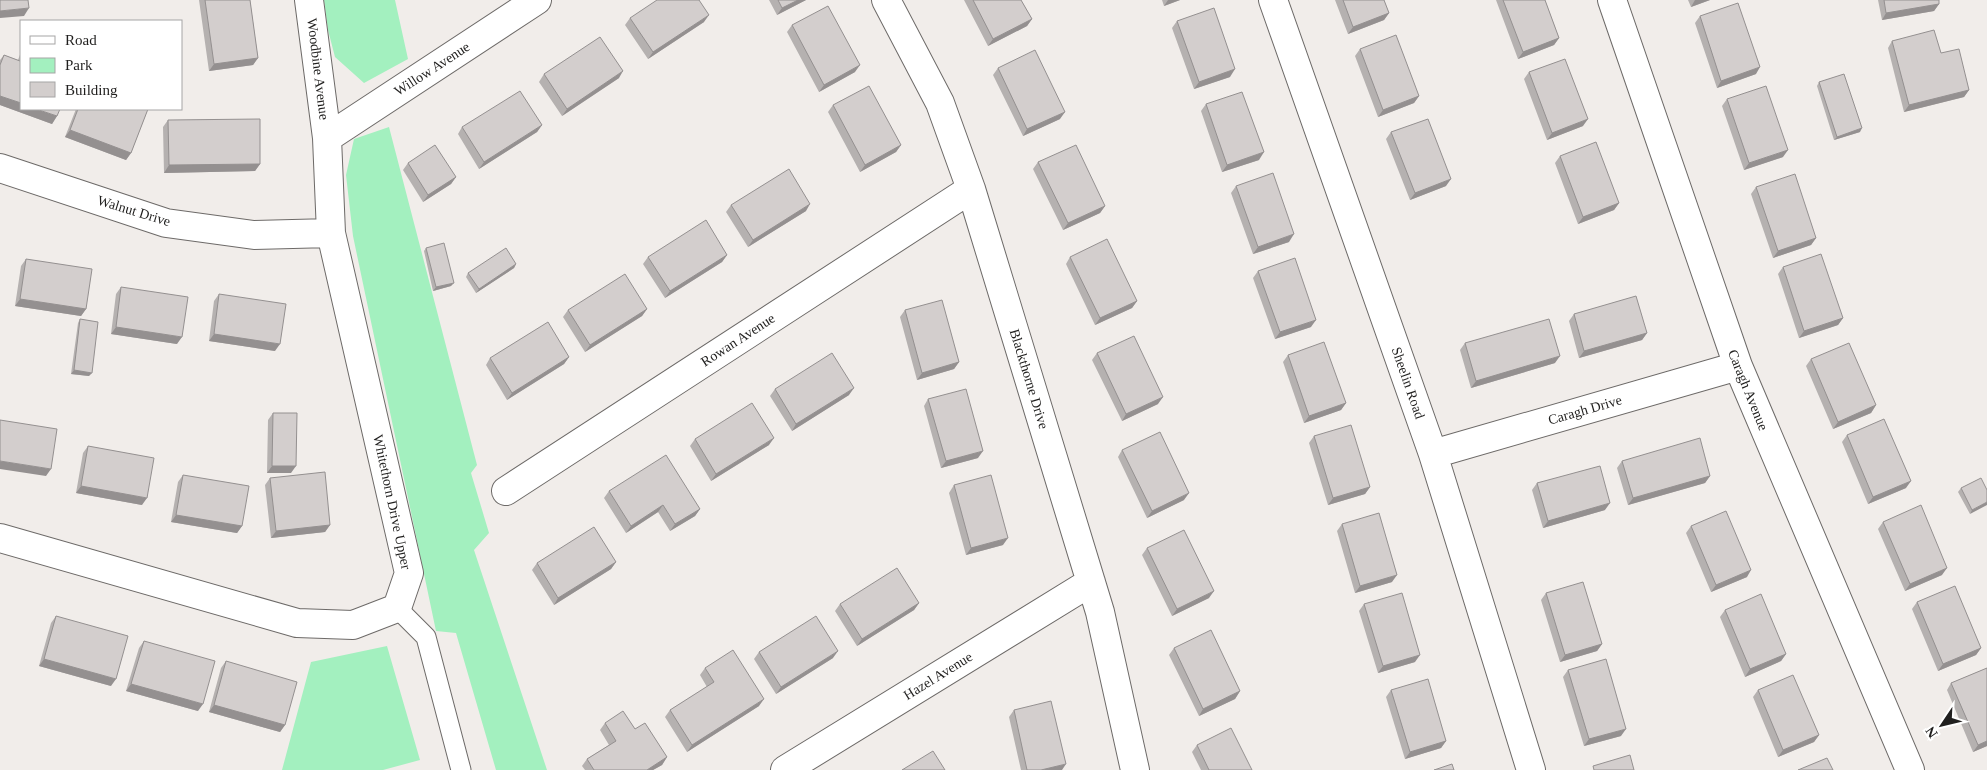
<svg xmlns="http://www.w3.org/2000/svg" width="1987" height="770" font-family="Georgia,serif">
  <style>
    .green { fill: #a3f0bf }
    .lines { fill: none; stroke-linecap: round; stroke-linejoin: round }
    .lane-casing { stroke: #6d6a68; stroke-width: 21 }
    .street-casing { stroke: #6d6a68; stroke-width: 30 }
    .lane { stroke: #fff; stroke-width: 19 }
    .street { stroke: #fff; stroke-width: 28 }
    .wall { fill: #b5b1b0 }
    .shaded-wall { fill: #949090 }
    .building { fill: #d3cecd; stroke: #949090 }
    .labels { text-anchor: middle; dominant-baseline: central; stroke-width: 5; stroke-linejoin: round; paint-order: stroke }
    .street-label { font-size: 14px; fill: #201f1e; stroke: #fff }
  </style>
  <rect width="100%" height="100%" fill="#f1edea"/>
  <path class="green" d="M324 0H395L408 59 364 83 335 57 328 30Z
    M389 127 477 465 471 473 489 533 474 550 547 770H496L456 633 436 631 353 236 346 175 354 139Z
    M387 646 420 760 383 770H282L311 662Z"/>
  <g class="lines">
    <defs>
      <path id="lane" d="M397 608 426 637 461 770"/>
      <path id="street" d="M886 0 940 103 971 189 1100 612 1135 770
        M1273 0 1433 454 1531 770
        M1612 0 1738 366 1910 770
        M327 138 537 0
        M0 168 166 223 254 235 331 233
        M1433 454 1738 366
        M506 491 971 189
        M0 538 297 623 353 625 397 608 409 573 331 233 327 138 309 0
        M785 770 1091 582"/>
    </defs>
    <use href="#lane" class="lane-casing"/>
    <use href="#street" class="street-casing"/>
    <use href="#lane" class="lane"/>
    <use href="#street" class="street"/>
  </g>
  <path class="wall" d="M199 0H250L258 58 253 65 209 71Z
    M769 0H806L777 15Z
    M964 0H1021L1032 19 1027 26 988 46Z
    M1162 0H1180L1164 6Z
    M1335 0H1384L1389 13 1384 20 1348 34Z
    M1496 0H1545L1559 38 1554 45 1518 59Z
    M1688 0H1710L1691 7Z
    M1878 0H1939V4L1934 11 1882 20Z
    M1700 16 1756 74 1717 88 1695 23Z
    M630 18 704 22 648 59 625 25Z
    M1177 21 1230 77 1194 89 1172 28Z
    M792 25 855 72 819 92 787 32Z
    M1892 41 1941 53 1969 90 1964 97 1904 112 1888 48Z
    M1360 49 1419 96 1414 103 1378 117 1355 56Z
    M21 52V109L57 116 52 124 0 105V60L4 55 18 60Z
    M998 68 1060 119 1023 136 993 75Z
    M1529 72 1583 126 1547 140 1524 79Z
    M544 74 619 78 562 116 539 82Z
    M1819 82 1860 132 1834 140 1817 86Z
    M1727 99 1783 157 1744 170 1722 106Z
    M1206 104 1259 160 1222 172 1201 111Z
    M833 105 901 145 896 152 860 172 828 112Z
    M76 109H148L131 153 126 160 65 137Z
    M168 120 260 164 255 171 164 173 163 127Z
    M542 125 537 132 479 169 458 134 462 127Z
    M1391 132 1446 186 1410 200 1386 139Z
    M1560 156 1619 203 1614 210 1578 224 1555 163Z
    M1038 162 1105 206 1100 213 1063 230 1033 169Z
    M408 163 456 177 451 184 423 202 403 170Z
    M1236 186 1289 242 1253 254 1231 193Z
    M1756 187 1816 238 1811 245 1773 258 1751 194Z
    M731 205 806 211 748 247 726 212Z
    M426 248 451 286 433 291 424 251Z
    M727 255 722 262 665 298 643 264 648 257Z
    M1070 257 1137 301 1132 308 1095 325 1066 264Z
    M26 259 86 309 81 316 15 306 21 266Z
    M516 264 514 268 476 293 466 277 468 273Z
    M1783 267 1843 318 1838 325 1799 338 1778 274Z
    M1258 271 1311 327 1275 339 1253 278Z
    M121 287 177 344 111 334 116 294Z
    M219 294 275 351 209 341 214 301Z
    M647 309 642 316 585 352 563 317 568 310Z
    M905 310 959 362 954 369 917 380 900 317Z
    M1574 314 1647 333 1642 340 1579 358 1569 321Z
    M80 319 89 376 71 374 78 323Z
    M1465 343 1555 363 1471 388 1460 350Z
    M1097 353 1158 404 1122 421 1092 360Z
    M1288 355 1346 403 1341 410 1304 423 1283 362Z
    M569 357 564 364 507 400 486 365 490 358Z
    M1811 359 1876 405 1871 413 1833 429 1806 366Z
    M775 389 849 395 792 431 770 396Z
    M928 399 978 458 941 468 924 406Z
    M273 413 291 473H267L268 420Z
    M1847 435 1906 488 1868 504 1842 442Z
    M1314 436 1370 487 1365 494 1328 505 1309 443Z
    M695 439 769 445 711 481 690 446Z
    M88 446 142 505 76 493 83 453Z
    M1122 450 1184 500 1147 518 1118 457Z
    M1622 461 1710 476 1705 483 1628 505 1617 468Z
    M183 475 242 526 237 533 171 522 178 482Z
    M270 478 330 525 325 532 271 538 265 485Z
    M1537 483 1605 510 1543 528 1532 490Z
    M954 485 1003 545 966 555 949 493Z
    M1961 488 1987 490 1970 514 1958 492Z
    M609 491 700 509 695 516 670 531 658 512 626 533 604 498Z
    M1883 522 1942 575 1905 591 1878 529Z
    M1342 524 1392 582 1355 593 1337 531Z
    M1691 526 1747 577 1711 592 1686 533Z
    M1147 548 1209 598 1172 616 1142 555Z
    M616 562 611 569 554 605 532 570 537 563Z
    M1546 593 1602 644 1597 651 1560 662 1541 600Z
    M1917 602 1981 648 1976 655 1938 671 1912 609Z
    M919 603 914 610 857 646 835 611 840 604Z
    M1364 604 1415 662 1378 673 1359 611Z
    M1725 610 1786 654 1781 661 1745 677 1720 617Z
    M56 616 111 686 39 666 51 623Z
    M144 641 198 711 126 691 139 648Z
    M1174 648 1240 691 1235 699 1199 716 1169 655Z
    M759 652 833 658 776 694 754 659Z
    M226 661 285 725 280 732 209 712 221 668Z
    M705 668 759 706 687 752 665 717 670 710 707 687 700 675Z
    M1987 668V746L1973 752 1947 690 1951 683Z
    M1568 670 1621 736 1584 746 1563 677Z
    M1391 690 1446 741 1441 748 1405 759 1386 697Z
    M1758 690 1819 735 1814 742 1778 757 1753 697Z
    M1014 710 1062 770H1021L1009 717Z
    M605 723 635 729 667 757 662 765 653 770H585L582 766 587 759 609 745 600 730Z
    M1197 745 1252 770H1201L1192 752Z"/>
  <path class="shaded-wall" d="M798 0H806L777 15 782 8Z
    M1168 0H1180L1164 6Z
    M1695 0H1710L1691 7Z
    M1939 4 1934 11 1882 20 1886 13Z
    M29 8 24 16 0 18V11Z
    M1389 13 1384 20 1348 34 1353 27Z
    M709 15 704 22 648 59 653 52Z
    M1032 19 1027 26 988 46 993 39Z
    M1559 38 1554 45 1518 59 1523 52Z
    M258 58 253 65 209 71 214 64Z
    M860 65 855 72 819 92 824 85Z
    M1760 67 1756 74 1717 88 1721 81Z
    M1235 69 1230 77 1194 89 1199 82Z
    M623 71 619 78 562 116 567 109Z
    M1969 90 1964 97 1904 112 1909 105Z
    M0 96 21 103V109H36L57 116 52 124 0 105Z
    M1419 96 1414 103 1378 117 1383 110Z
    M1065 112 1060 119 1023 136 1027 129Z
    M1588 119 1583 126 1547 140 1552 133Z
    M542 125 537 132 479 169 484 162Z
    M1862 128 1860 132 1834 140 1837 137Z
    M70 130 131 153 126 160 65 137Z
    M901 145 896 152 860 172 865 165Z
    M1788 150 1783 157 1744 170 1749 163Z
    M1264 152 1259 160 1222 172 1227 165Z
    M260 164 255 171 164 173 169 165Z
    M456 177 451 184 423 202 428 195Z
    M1451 179 1446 186 1410 200 1415 193Z
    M1619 203 1614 210 1578 224 1583 217Z
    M810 204 806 211 748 247 753 240Z
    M1105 206 1100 213 1063 230 1068 223Z
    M1294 234 1289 242 1253 254 1258 247Z
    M1816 238 1811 245 1773 258 1778 251Z
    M727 255 722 262 665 298 670 291Z
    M516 264 514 268 476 293 479 289Z
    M454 283 451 286 433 291 436 287Z
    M20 299 86 309 81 316 15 306Z
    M1137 301 1132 308 1095 325 1100 318Z
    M647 309 642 316 585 352 590 345Z
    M1843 318 1838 325 1799 338 1804 331Z
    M1316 320 1311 327 1275 339 1280 332Z
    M116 327 182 337 177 344 111 334Z
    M1647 333 1642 340 1579 358 1584 351Z
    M214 334 280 344 275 351 209 341Z
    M1560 356 1555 363 1471 388 1476 381Z
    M569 357 564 364 507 400 512 393Z
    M959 362 954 369 917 380 922 373Z
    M74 370 92 373 89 376 71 374Z
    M854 388 849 395 792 431 796 424Z
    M1163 397 1158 404 1122 421 1126 414Z
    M1346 403 1341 410 1304 423 1309 416Z
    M1876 405 1871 413 1833 429 1838 422Z
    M774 438 769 445 711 481 716 474Z
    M983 451 978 458 941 468 946 461Z
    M0 461 51 469 46 476 0 469Z
    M272 466H296L291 473H267Z
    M1710 476 1705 483 1628 505 1633 498Z
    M1911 481 1906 488 1868 504 1873 497Z
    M81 486 147 498 142 505 76 493Z
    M1370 487 1365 494 1328 505 1333 498Z
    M1189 493 1184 500 1147 518 1152 511Z
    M1987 502V505L1970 514 1972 510Z
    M1610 503 1605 510 1543 528 1548 521Z
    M663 505 658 512 626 533 631 526Z
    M700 509 695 516 670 531 675 524Z
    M176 515 242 526 237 533 171 522Z
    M330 525 325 532 271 538 276 531Z
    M1008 538 1003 545 966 555 971 548Z
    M616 562 611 569 554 605 558 598Z
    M1947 568 1942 575 1905 591 1910 584Z
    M1751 570 1747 577 1711 592 1716 585Z
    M1397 575 1392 582 1355 593 1360 586Z
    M1214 591 1209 598 1172 616 1177 609Z
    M919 603 914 610 857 646 862 639Z
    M1602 644 1597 651 1560 662 1565 655Z
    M1981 648 1976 655 1938 671 1943 664Z
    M838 651 833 658 776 694 781 687Z
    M1786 654 1781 661 1745 677 1750 669Z
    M1420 655 1415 662 1378 673 1383 666Z
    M44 659 116 679 111 686 39 666Z
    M131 684 203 704 198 711 126 691Z
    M1240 691 1235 699 1199 716 1203 709Z
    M764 699 759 706 687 752 692 745Z
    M214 705 285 725 280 732 209 712Z
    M1626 729 1621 736 1584 746 1589 739Z
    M1819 735 1814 742 1778 757 1783 750Z
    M1446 741 1441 748 1405 759 1410 752Z
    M1987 741V746L1973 752 1978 745Z
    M667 757 662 765 653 770H647Z
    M1066 764 1062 770H1041Z"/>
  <path class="building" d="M0 0H28L29 8 0 11Z
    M205 0H250L258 58 214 64Z
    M657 0H699L709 15 653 52 630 18Z
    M778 0H798L782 8Z
    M973 0H1021L1032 19 993 39Z
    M1343 0H1384L1389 13 1353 27Z
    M1503 0H1545L1559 38 1523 52Z
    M1884 0H1939V4L1886 13Z
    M1738 3 1760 67 1721 81 1700 16Z
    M828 6 860 65 824 85 792 25Z
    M1214 8 1235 69 1199 82 1177 21Z
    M1934 30 1941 53 1959 49 1969 90 1909 105 1892 41Z
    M1396 35 1419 96 1383 110 1360 49Z
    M600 37 623 71 567 109 544 74Z
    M1035 50 1065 112 1027 129 998 68Z
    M4 55 20 61 21 58V103L0 96V65Z
    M1565 59 1588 119 1552 133 1529 72Z
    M1844 74 1862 128 1837 137 1819 82Z
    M869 86 901 145 865 165 833 105Z
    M1766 86 1788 150 1749 163 1727 99Z
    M520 91 542 125 484 162 462 127Z
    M1242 92 1264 152 1227 165 1206 104Z
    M36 109H60L57 116Z
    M78 109H148L131 153 70 130Z
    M260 119V164L169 165 168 120Z
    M1428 119 1451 179 1415 193 1391 132Z
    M1596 142 1619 203 1583 217 1560 156Z
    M435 145 456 177 428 195 408 163Z
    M1076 145 1105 206 1068 223 1038 162Z
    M789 169 810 204 753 240 731 205Z
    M1273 173 1294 234 1258 247 1236 186Z
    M1795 174 1816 238 1778 251 1756 187Z
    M706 220 727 255 670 291 648 257Z
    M1107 239 1137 301 1100 318 1070 257Z
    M444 243 454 283 436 287 426 248Z
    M506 248 516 264 479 289 468 273Z
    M1821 254 1843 318 1804 331 1783 267Z
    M1295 258 1316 320 1280 332 1258 271Z
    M26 259 92 269 86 309 20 299Z
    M625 274 647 309 590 345 568 310Z
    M121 287 188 297 182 337 116 327Z
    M219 294 286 304 280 344 214 334Z
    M1636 296 1647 333 1584 351 1574 314Z
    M942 300 959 362 922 373 905 310Z
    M80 319 98 322 92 373 74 370Z
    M1549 319 1560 356 1476 381 1465 343Z
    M548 322 569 357 512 393 490 358Z
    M1134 336 1163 397 1126 414 1097 353Z
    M1324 342 1346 403 1309 416 1288 355Z
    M1849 343 1876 405 1838 422 1811 359Z
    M832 353 854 388 796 424 775 389Z
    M966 389 983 451 946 461 928 399Z
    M752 403 774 438 716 474 695 439Z
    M273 413H297L296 466H272Z
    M1884 419 1911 481 1873 497 1847 435Z
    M0 420 57 429 51 469 0 461Z
    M1351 425 1370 487 1333 498 1314 436Z
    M1160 432 1189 493 1152 511 1122 450Z
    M1700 438 1710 476 1633 498 1622 461Z
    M88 446 154 458 147 498 81 486Z
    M666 455 700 509 675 524 663 505 631 526 609 491Z
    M1600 466 1610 503 1548 521 1537 483Z
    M325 472 330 525 276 531 270 478Z
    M183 475 249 486 242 526 176 515Z
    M991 475 1008 538 971 548 954 485Z
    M1981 478 1987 490V502L1972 510 1961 488Z
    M1921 505 1947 568 1910 584 1883 522Z
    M1726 511 1751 570 1716 585 1691 526Z
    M1379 513 1397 575 1360 586 1342 524Z
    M594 527 616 562 558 598 537 563Z
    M1184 530 1214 591 1177 609 1147 548Z
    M897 568 919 603 862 639 840 604Z
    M1583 582 1602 644 1565 655 1546 593Z
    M1955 586 1981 648 1943 664 1917 602Z
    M1402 593 1420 655 1383 666 1364 604Z
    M1761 594 1786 654 1750 669 1725 610Z
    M56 616 128 636 116 679 44 659Z
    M816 616 838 651 781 687 759 652Z
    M1211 630 1240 691 1203 709 1174 648Z
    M144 641 215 661 203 704 131 684Z
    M733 650 764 699 692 745 670 710 714 682 705 668Z
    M1606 659 1626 729 1589 739 1568 670Z
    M226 661 297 682 285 725 214 705Z
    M1987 668V741L1978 745 1951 683Z
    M1793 675 1819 735 1783 750 1758 690Z
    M1428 679 1446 741 1410 752 1391 690Z
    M1051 701 1066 764 1041 770H1027L1014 710Z
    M623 711 635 729 645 723 667 757 647 770H594L587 759 616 741 605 723Z
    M1231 728 1252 770H1209L1197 745Z
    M933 751 945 770H902Z
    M1630 755 1634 770H1594L1593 766Z
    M1827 758 1833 770H1798Z
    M1452 764 1454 770H1434Z"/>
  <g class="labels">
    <g class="street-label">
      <text transform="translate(318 69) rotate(83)">Woodbine Avenue</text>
      <text transform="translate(432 69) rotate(-33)">Willow Avenue</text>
      <text transform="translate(134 211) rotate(17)">Walnut Drive</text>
      <text transform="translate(738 340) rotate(-33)">Rowan Avenue</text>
      <text transform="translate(1029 379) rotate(73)">Blackthorne Drive</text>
      <text transform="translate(1408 383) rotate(71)">Sheelin Road</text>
      <text transform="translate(1748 390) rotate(68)">Caragh Avenue</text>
      <text transform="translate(1585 410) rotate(-16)">Caragh Drive</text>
      <text transform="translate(392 502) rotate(78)">Whitethorn Drive Upper</text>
      <text transform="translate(938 676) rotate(-32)">Hazel Avenue</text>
    </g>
  </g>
  <rect x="20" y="20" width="162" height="90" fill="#ffffff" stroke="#a6a5a5"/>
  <rect x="30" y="36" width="25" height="8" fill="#ffffff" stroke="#a6a5a5"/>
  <text x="65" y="45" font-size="15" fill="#201f1e">Road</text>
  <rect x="30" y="58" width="25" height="15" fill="#a3f0bf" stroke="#a6a5a5"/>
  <text x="65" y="70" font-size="15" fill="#201f1e">Park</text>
  <rect x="30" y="82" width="25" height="15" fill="#d3cecd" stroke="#a6a5a5"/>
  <text x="65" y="95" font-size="15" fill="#201f1e">Building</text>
  <g transform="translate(1942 725) rotate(235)" stroke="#ffffff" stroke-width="4" paint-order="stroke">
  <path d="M0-4L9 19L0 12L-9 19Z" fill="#201f1e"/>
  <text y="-8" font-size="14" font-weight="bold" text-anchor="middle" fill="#201f1e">N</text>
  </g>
</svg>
